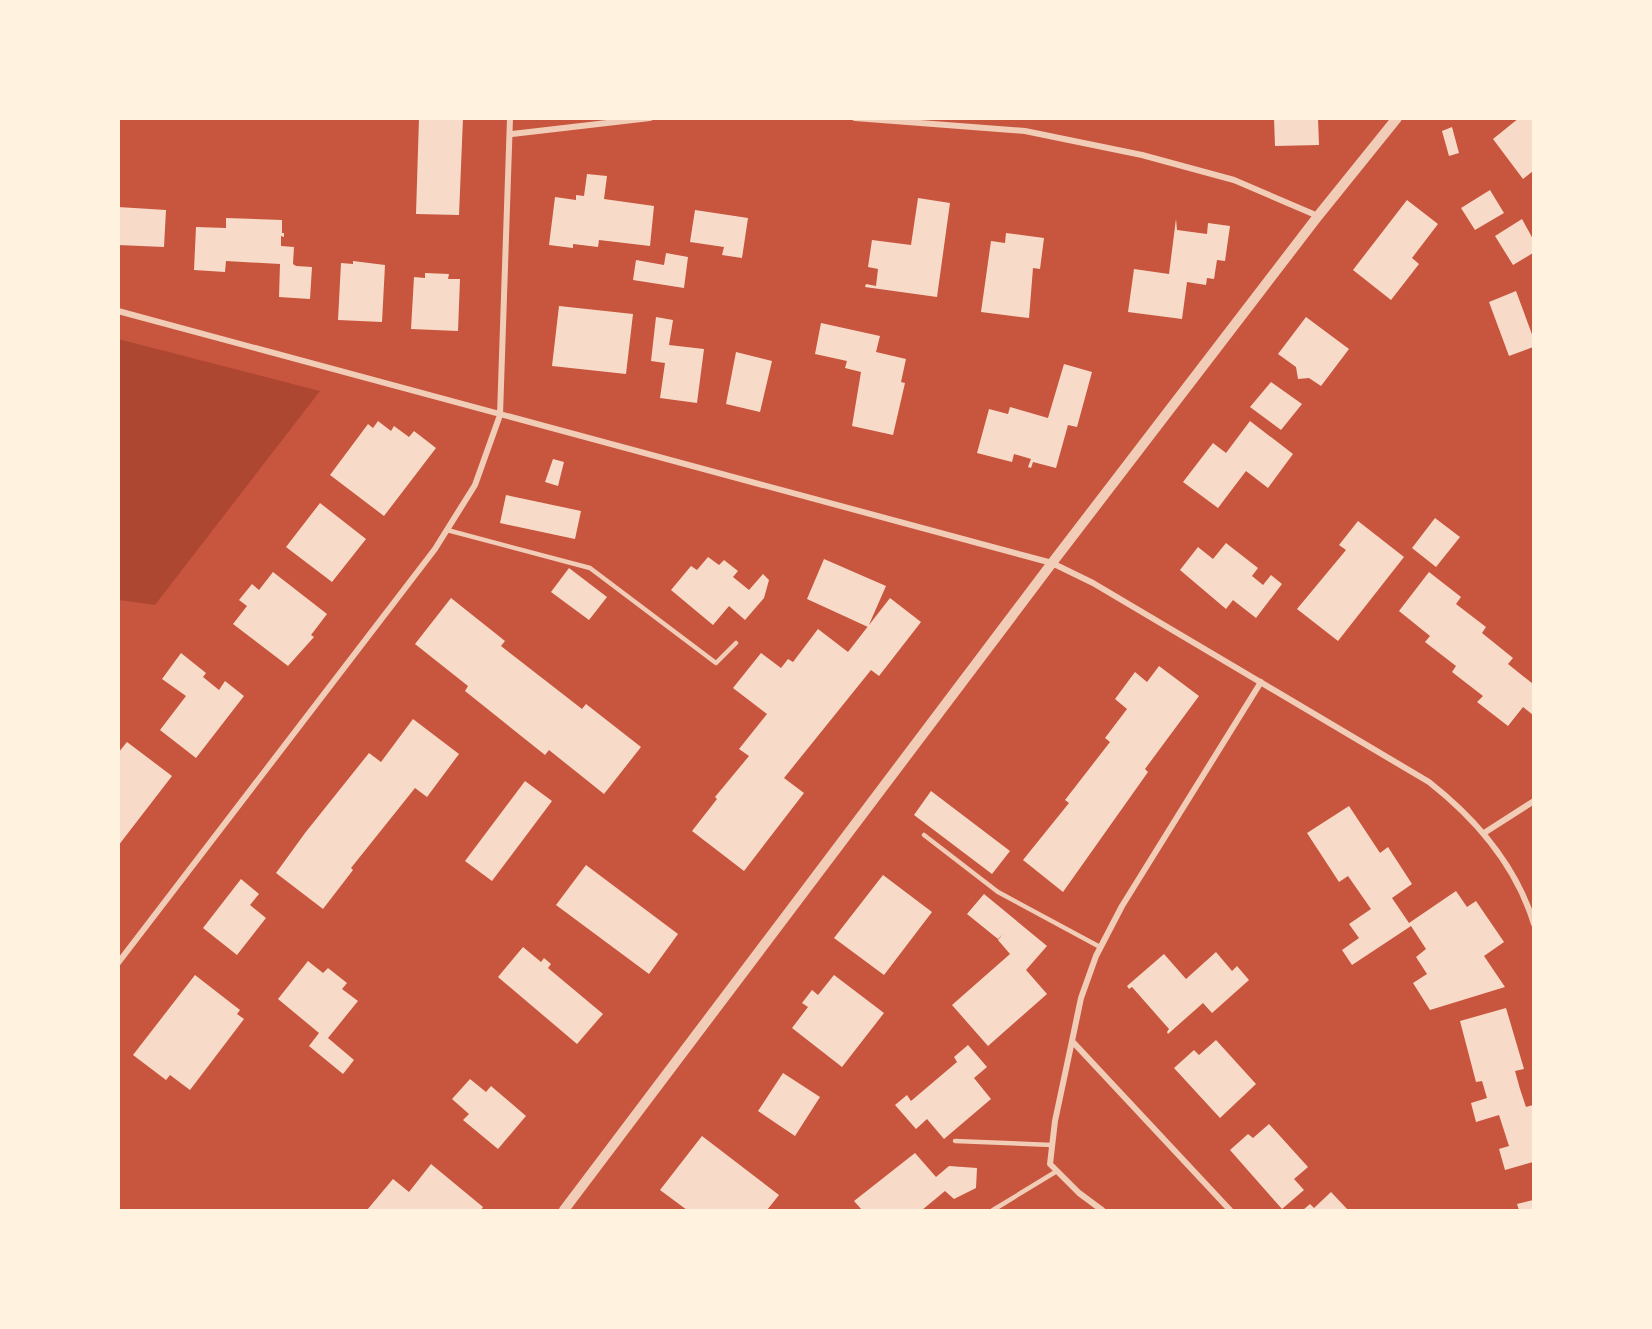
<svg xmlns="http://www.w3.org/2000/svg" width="1652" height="1329" font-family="Signika,sans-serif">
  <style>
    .green { fill: #ae4732 }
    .building { fill: #f7dbc8 }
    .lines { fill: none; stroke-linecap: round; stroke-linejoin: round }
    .service { stroke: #f1ccb7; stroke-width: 4.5 }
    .minor { stroke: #f1ccb7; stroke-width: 6 }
    .tertiary { stroke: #f1ccb7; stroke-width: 10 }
  </style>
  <rect width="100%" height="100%" fill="#c8553d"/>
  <path class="green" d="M118 339 320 391 155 605 119 600Z"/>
  <path class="building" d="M419 118H463L459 215 416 214Z
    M1274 118H1318L1319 145 1275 146Z
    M1519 118H1533V171L1523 179 1493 139Z
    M1452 127 1459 153 1449 156 1442 131Z
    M587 174 607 176 604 199 654 206 650 246 599 240 598 247 573 244V248L549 245 555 197 576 200V195L584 196Z
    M1490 190 1504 213 1475 230 1461 208Z
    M918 198 950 203 937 297 865 287 866 284 876 286 878 269 868 267 872 240 911 245Z
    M1407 200 1438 224 1412 258 1419 264 1391 300 1353 270Z
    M118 207 166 210 164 247 118 245Z
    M695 210 748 218 742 258 722 255 724 247 690 242Z
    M226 218 282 220V233H284V237L281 236V246L294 247 293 264 296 266 312 267 310 299 279 297 280 264 226 261 225 272 194 270 196 227 226 228Z
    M1176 219 1177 230 1207 234 1208 223 1230 226 1225 261 1217 260 1214 279 1207 278 1206 285 1187 282 1182 319 1128 312 1134 269 1169 274Z
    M1522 219 1533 239V253L1513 265 1495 236Z
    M1006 233 1044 238 1040 269 1033 268 1029 318 981 312 991 241 1005 243Z
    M666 253 688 257 684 288 633 280 636 260 664 265Z
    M353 261 385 265 382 322 338 320 341 263 353 264Z
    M425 273 449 274 448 279H460L458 331 411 329 414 277 425 278Z
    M1516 291 1533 337V347L1509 356 1489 302Z
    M559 306 633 314 626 374 552 366Z
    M656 317 673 320 669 345 704 349 697 403 660 398 665 363 651 361Z
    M1306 317 1349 349 1321 386 1309 378 1298 379 1296 367 1278 354Z
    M821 323 880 336 876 352 906 359 901 382 905 383 893 435 852 426 861 372 845 368 847 361 815 354Z
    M736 352 772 361 760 412 726 404Z
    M1064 364 1092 372 1077 427 1068 425 1056 468 1033 462 1031 468 1028 467 1031 459 1014 454 1012 462 977 453 989 409 1008 414 1010 407 1048 418Z
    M1271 382 1302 404 1281 430 1250 407Z
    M378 421 391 431 394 426 409 437 414 431 436 448 384 516 330 475 368 424 373 428Z
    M1250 421 1293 454 1268 488 1246 471 1218 508 1183 482 1213 443 1226 453Z
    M553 459 564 462 558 486 545 482Z
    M506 495 581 511 575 539 500 523Z
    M320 503 366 539 332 582 286 547Z
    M1435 518 1460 537 1436 567 1412 548Z
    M1358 521 1404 557 1338 641 1297 609 1346 550 1339 545Z
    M1226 543 1258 568 1252 576 1263 585 1271 575 1282 584 1256 618 1233 600 1226 609 1180 570 1198 547 1213 559Z
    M708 557 719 565 724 560 738 571 733 577 749 590 763 574 769 580 764 598 745 620 729 606 713 625 671 590 691 566 697 570Z
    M824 559 886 586 868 627 807 599Z
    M569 568 607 597 589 620 551 592Z
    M273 572 327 614 311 635 314 637 288 666 233 624 247 606 239 600 252 584 259 590Z
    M1429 572 1461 597 1456 604 1486 627 1482 633 1513 658 1508 664 1533 684V715L1523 707 1508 726 1477 702 1483 696 1452 672 1456 666 1425 642 1430 636 1399 611Z
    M451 598 505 641 501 646 582 709 586 704 641 747 604 794 549 750 545 755 465 691 468 686 415 644Z
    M890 598 921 622 879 676 871 670 784 778 804 793 744 871 692 831 717 799 715 797 749 756 739 749 767 714 733 688 761 653 781 668 788 659 793 662 818 629 848 652Z
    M181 653 206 673 203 677 219 690 225 681 244 696 196 758 160 730 186 696 162 679Z
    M1159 666 1199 696 1145 769 1148 772 1063 892 1023 860 1069 803 1065 800 1110 742 1105 738 1127 709 1115 699 1135 672 1147 682Z
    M413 719 459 754 427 797 415 788 351 868 353 870 323 909 276 873 305 833 369 753 381 762Z
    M127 742 172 776 118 846V753Z
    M525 781 552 801 492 881 465 861Z
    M931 791 1010 851 992 874 914 815Z
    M1349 806 1380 853 1388 847 1412 884 1392 898 1409 923 1456 891 1467 907 1476 901 1504 942 1484 956 1505 987 1430 1010 1413 983 1427 974 1416 957 1426 949 1411 926 1352 965 1342 950 1359 938 1349 924 1371 909 1348 876 1339 882 1307 833Z
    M586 865 678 934 649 974 556 905Z
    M883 875 932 912 884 975 834 938Z
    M241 879 259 894 250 905 266 918 237 955 203 928Z
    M984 894 1047 946 1026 970 1047 994 988 1046 952 1005 1010 954 998 940 1003 934 998 939 967 914Z
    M523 947 541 962 544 958 551 964 548 968 603 1014 577 1044 498 977Z
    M1216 952 1232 971 1237 966 1249 980 1212 1013 1203 1003 1168 1034 1167 1032 1169 1029 1132 987 1129 989 1127 986 1164 954 1186 979Z
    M308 961 323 973 328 968 347 983 342 989 358 1001 328 1038 354 1060 343 1074 309 1046 319 1033 278 999Z
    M195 975 240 1010 237 1014 244 1019 190 1090 170 1075 166 1080 133 1055Z
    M834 975 884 1013 842 1067 792 1028 808 1007 802 1003 812 990 818 995Z
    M1506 1008 1524 1069 1515 1071 1520 1089 1526 1107 1533 1105V1162L1505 1170 1499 1149 1509 1146 1499 1115 1476 1122 1471 1103 1487 1098 1482 1081 1476 1082 1460 1021Z
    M1216 1040 1256 1084 1220 1118 1174 1068 1194 1050 1199 1055Z
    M968 1045 987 1067 974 1078 991 1099 944 1139 927 1119 916 1129 895 1105 907 1095 911 1101 957 1062 954 1057Z
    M783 1073 820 1097 795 1136 758 1111Z
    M470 1079 486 1092 491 1086 526 1116 498 1149 463 1120 469 1114 452 1099Z
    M1269 1124 1308 1167 1294 1179 1304 1190 1282 1209 1230 1150 1248 1134 1253 1138Z
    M702 1136 779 1195 767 1210H687L660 1190Z
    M915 1153 936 1177 949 1166 977 1168 976 1188 954 1199 945 1191 922 1210H862L854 1201Z
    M431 1164 483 1207 481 1210H367L393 1179 409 1192Z
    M1331 1192 1348 1210H1303L1310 1204 1314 1208Z
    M1533 1200V1210H1519L1517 1204Z"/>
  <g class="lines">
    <path class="service" d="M447 530 590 568 716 663 736 643
      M924 835 998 892 1100 947
      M955 1141 1052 1145
      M993 1210 1057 1171"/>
    <path class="minor" d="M855 118 1025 131 1142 155 1234 180 1318 216
      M512 134 650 118
      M118 311 1052 563 1093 583 1429 782C1476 819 1516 865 1534 924
      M1484 833 1534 801
      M118 963 435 549 475 485 500 415 510 118
      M1072 1041 1230 1210
      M1102 1210 1079 1193 1050 1164 1055 1121 1072 1041 1081 998 1096 956 1122 906 1261 682"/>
    <path class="tertiary" d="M564 1210 1052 563 1318 216 1397 118"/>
  </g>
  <rect width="1652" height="1329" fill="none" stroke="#fff3e0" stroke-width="240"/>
</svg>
